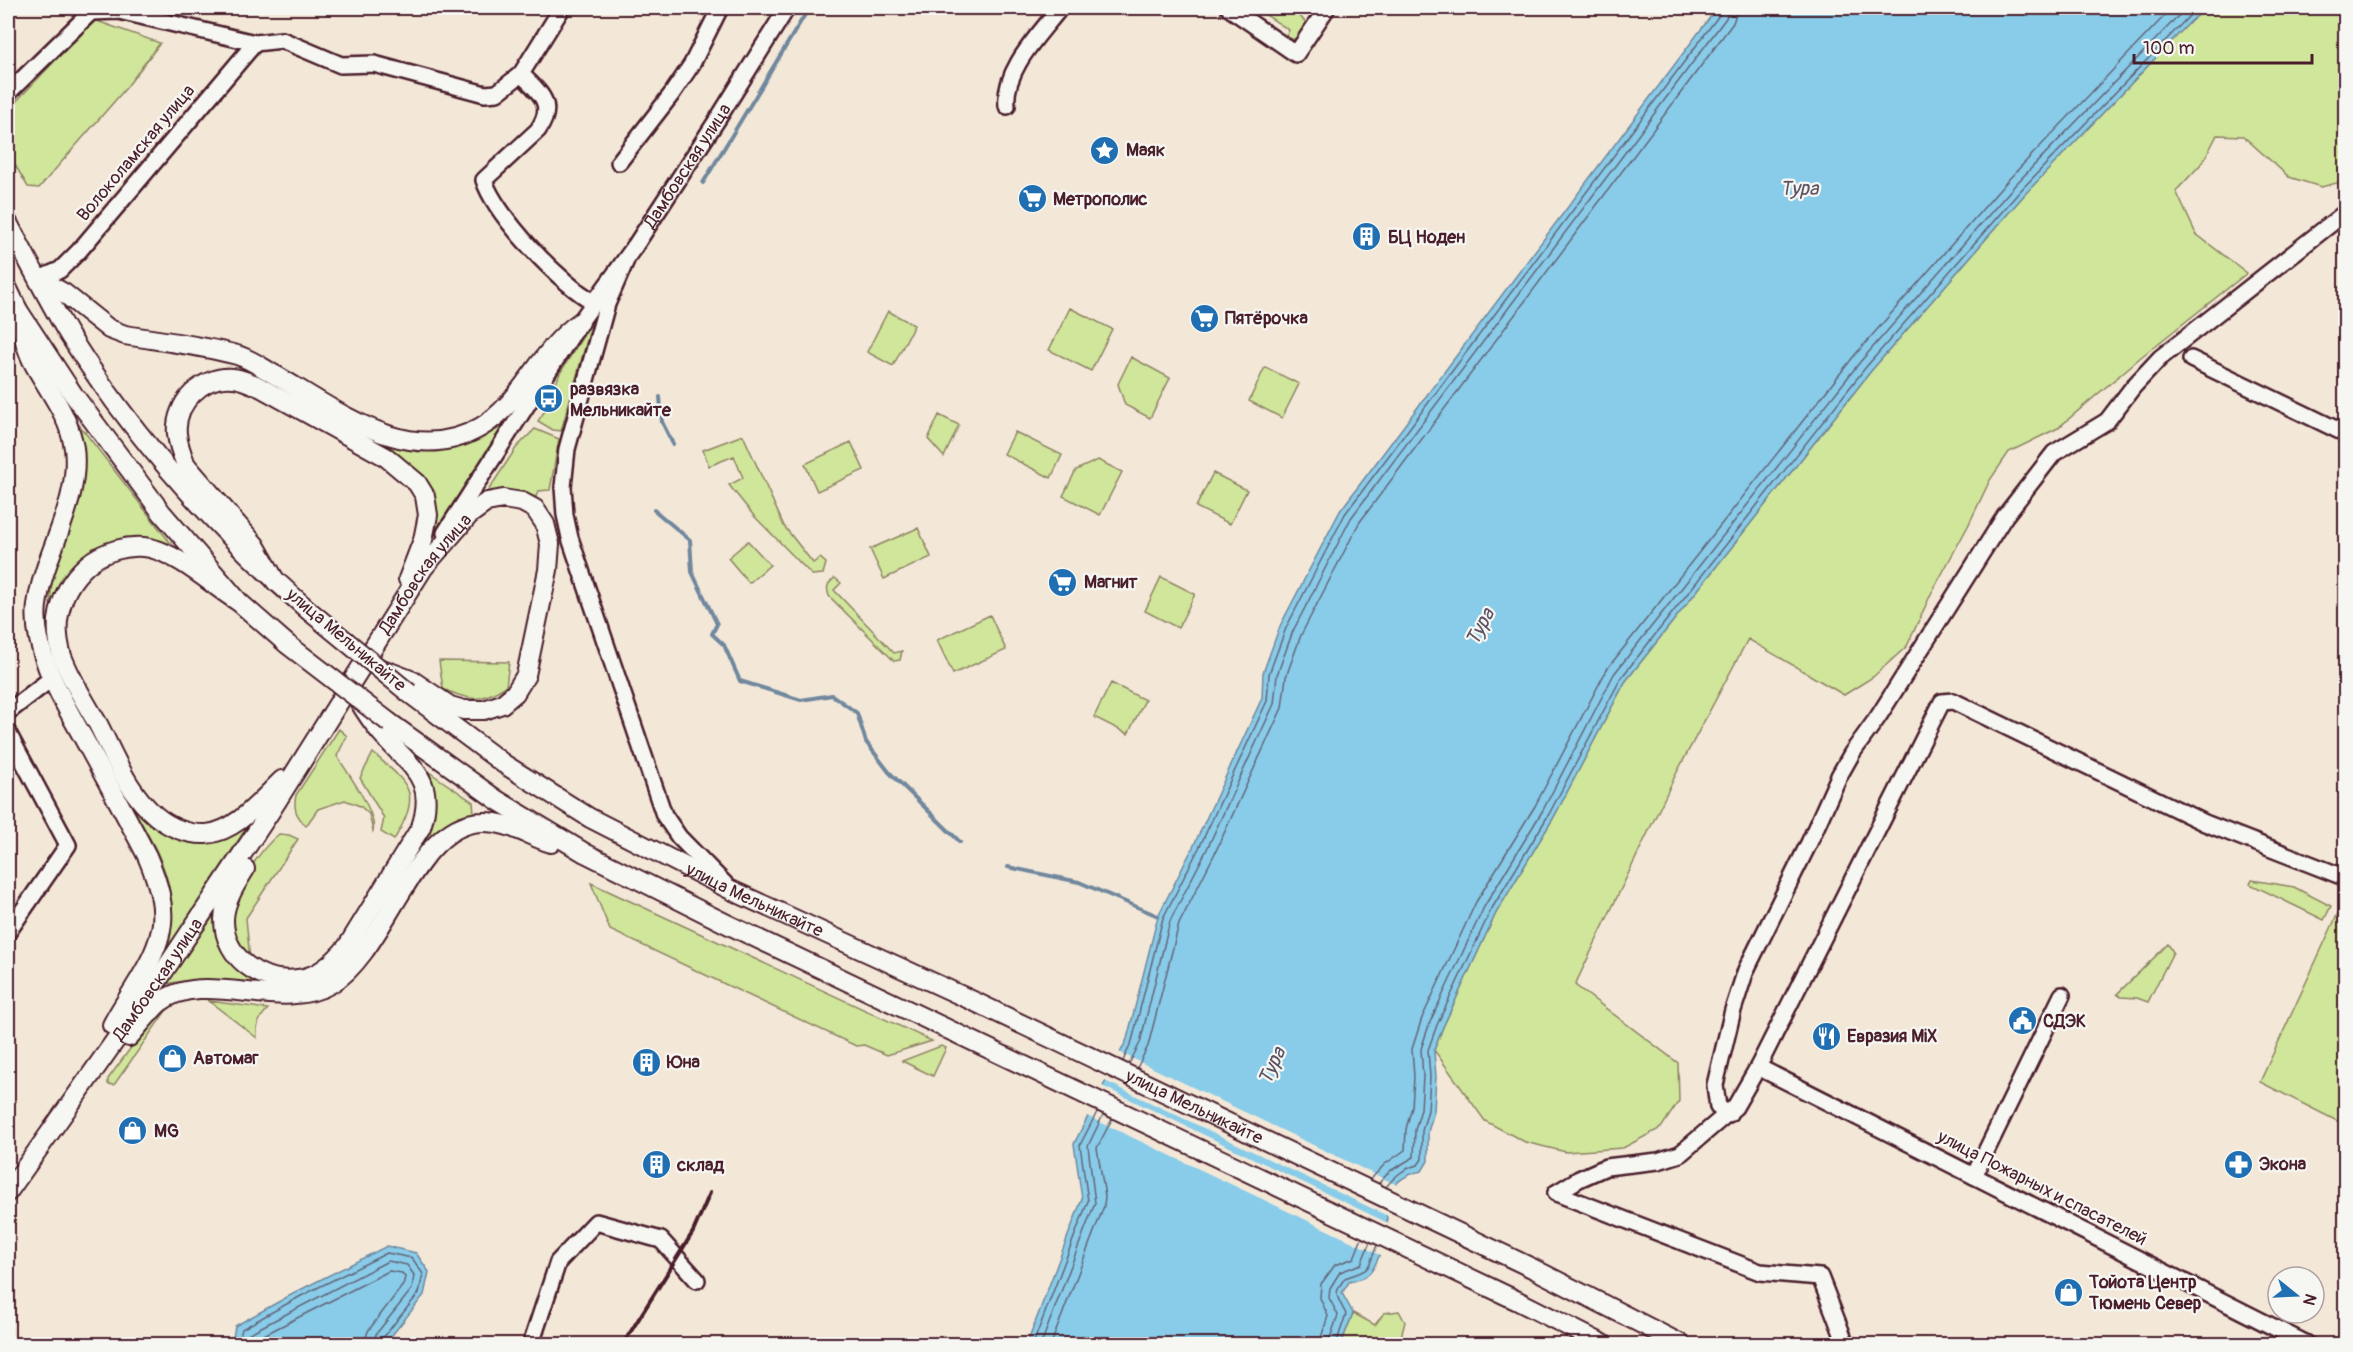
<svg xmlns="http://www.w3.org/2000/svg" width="2353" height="1352" font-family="Pangolin,sans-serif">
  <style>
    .green { fill: #d0e69b; stroke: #8d8263; stroke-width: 1.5 }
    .water { fill: #88cce9; stroke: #6f879d; stroke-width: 1.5 }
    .pier { fill: #f3e8d8 }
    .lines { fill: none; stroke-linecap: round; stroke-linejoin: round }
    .shore { stroke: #636477; stroke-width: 1.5 }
    .stream { stroke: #6f879d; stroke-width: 4 }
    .minor-casing { stroke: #4a1f2b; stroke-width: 20 }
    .major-casing { stroke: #4a1f2b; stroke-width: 22 }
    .minor { stroke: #f6f6f2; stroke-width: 15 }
    .major { stroke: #f6f6f2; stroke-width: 18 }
    .rail { stroke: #4a1f2b; stroke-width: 4 }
    .major-bridge-casing { stroke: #4a1f2b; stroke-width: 22; stroke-linecap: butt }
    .major-bridge { stroke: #f6f6f2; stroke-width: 18 }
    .labels { text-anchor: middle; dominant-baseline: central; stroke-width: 4.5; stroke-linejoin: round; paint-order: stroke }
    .poi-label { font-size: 18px; font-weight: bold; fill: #4a1f2b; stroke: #f6f6f2; text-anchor: start }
    .street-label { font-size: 18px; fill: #4a1f2b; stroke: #f6f6f2 }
    .water-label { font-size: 20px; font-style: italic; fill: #5d5364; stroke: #f6f6f2 }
  </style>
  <rect width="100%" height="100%" fill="#f3e8d8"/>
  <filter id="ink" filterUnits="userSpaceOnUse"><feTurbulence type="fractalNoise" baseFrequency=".0167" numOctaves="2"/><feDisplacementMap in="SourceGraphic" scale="12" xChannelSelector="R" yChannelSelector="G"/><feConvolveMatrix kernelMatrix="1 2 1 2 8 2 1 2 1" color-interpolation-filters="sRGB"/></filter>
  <g filter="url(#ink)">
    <path class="green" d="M1255 8C1274 8 1293 5 1305 22V28L1297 39H1292L1286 37 1289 30Z
      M2207 8H2345V181L2321 187 2289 177 2243 136 2217 135 2203 162 2176 191 2196 234 2247 273 2141 357 2058 428 2009 452 1990 480 1968 526 1931 594 1907 646 1873 677 1844 695 1748 639 1676 774 1575 985 1678 1063 1679 1101 1661 1128 1623 1148 1566 1152 1525 1142 1485 1121 1434 1050 1443 1027 1496 913 1554 817 1625 682 1871 371 2025 194 2191 21Z
      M94 20 160 43 126 88 39 188 28 187 8 153V110Z
      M1070 308 1112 329 1091 371 1049 350Z
      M888 311 914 325 893 366 867 352Z
      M590 325 591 326 561 431 553 430 538 421 555 396 552 394 560 373Z
      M1131 357 1170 378 1150 418 1125 405 1118 384Z
      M1265 367 1299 384 1282 418 1249 401Z
      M939 415 959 425 944 457 928 439Z
      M80 426 172 545C163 542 153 538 144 538 101 533 69 570 50 604L52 578 76 510 82 487 84 456Z
      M502 427 436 530 434 506 362 433C420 460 446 456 502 427Z
      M535 429 559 439 550 490 538 491 536 497C518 491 504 487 486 494L516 448Z
      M1015 432 1062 455 1051 478 1004 454Z
      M743 435 784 526 813 563 820 558 826 563 823 574 812 575 754 516 729 485 743 478 734 456 709 466 703 450Z
      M851 442 864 470 817 491 805 464Z
      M1098 460 1122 472 1100 515 1063 496 1076 470Z
      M1213 473 1247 490 1230 524 1196 507Z
      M918 528 931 557 884 579 870 549Z
      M748 541 770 565 749 583 728 558Z
      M1161 577 1195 594 1178 628 1145 611Z
      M835 578 841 583 834 590 894 653 902 651 900 660 894 661 829 596C826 587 827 584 835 578Z
      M990 615 1006 650 953 674 937 640Z
      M439 661 509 662 506 686C480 703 471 701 443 689Z
      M1111 683 1145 700 1128 734 1094 717Z
      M339 729 347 736 337 756C347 772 378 814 373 831L369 814 360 806 345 800 318 809 306 826C296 815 293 810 296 795Z
      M373 753C411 786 422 792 394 840L381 832 384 818 360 778Z
      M429 772 473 802 474 813C451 818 437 829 422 847L419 845C432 817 438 803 429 772Z
      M127 797 154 825 182 839 249 824 169 946C181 882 156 850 127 797Z
      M279 834 289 835 298 839 246 918 250 960C238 947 230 932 232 914 234 889 260 849 279 834Z
      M2252 880 2294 887 2331 906 2324 920 2250 884Z
      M591 883 932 1041 887 1055 864 1045 856 1046 610 930Z
      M2345 898V1125L2260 1082Z
      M215 914C219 952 229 968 263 985 229 982 201 976 167 984Z
      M2168 944 2173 952 2148 1002 2137 998 2121 997 2117 994Z
      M209 1001 268 1009C259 1018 256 1025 257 1038Z
      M168 1008 114 1085 108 1084V1079L154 1016Z
      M941 1046 946 1048 933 1076 902 1061Z
      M1399 1311 1405 1322 1399 1344H1341L1353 1313 1375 1325 1384 1313Z"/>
    <path class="water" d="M1717 8H2207L2191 21 2025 194 1871 371 1625 682 1554 817 1496 913 1443 1027 1434 1050 1436 1077 1434 1111 1428 1132V1161L1422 1171C1404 1174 1386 1187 1386 1207 1385 1215 1389 1223 1388 1231 1388 1237 1384 1243 1382 1249 1373 1270 1373 1277 1349 1282L1342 1293 1353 1313 1341 1344H1027L1082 1199 1074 1144 1127 1039 1158 916 1194 845 1262 698 1263 673 1280 626 1340 511Z
      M387 1246 416 1253 429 1272 424 1295 385 1344H232L235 1326 298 1291Z"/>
    <path class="pier" d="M1117 1051 1399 1186 1392 1194 1389 1207 1390 1217 1103 1080Z
      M1100 1085 1390 1224 1391 1233 1382 1256 1085 1115Z"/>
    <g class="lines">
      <path class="shore" d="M1123 1061 1132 1041 1163 918 1199 848 1267 701 1269 674 1286 628 1345 514 1720 14 1721 8
        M1129 1064 1140 1043 1170 921 1206 851 1274 704 1277 675 1293 631 1351 518 1726 18 1729 8
        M1137 1068 1148 1046 1179 924 1214 855 1282 708 1286 677 1301 635 1359 523 1733 23 1738 8
        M1371 1179 1385 1164 1405 1150 1406 1129 1412 1107 1414 1077 1412 1049 1422 1018 1476 902 1535 806 1607 669 1854 356 2009 179 2172 8
        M1379 1183 1390 1171 1414 1157 1415 1130 1421 1109 1423 1077 1421 1049 1430 1022 1484 907 1543 810 1614 674 1860 362 2015 185 2186 8
        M1386 1187C1395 1176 1404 1168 1418 1165L1422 1159V1131L1428 1110 1430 1077 1428 1050 1437 1025 1491 910 1549 814 1621 678 1866 367 2021 190 2197 8
        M238 1344 242 1329 301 1296 387 1253 412 1258 423 1274 419 1293 382 1339 381 1344
        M245 1344 248 1334 388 1261 407 1265 414 1275 412 1289 376 1334 374 1344
        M255 1344 256 1339 389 1271 402 1273 405 1277 403 1285 368 1331 364 1344
        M1033 1344 1088 1201 1080 1145 1097 1112
        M1041 1344 1095 1203 1088 1146 1103 1115
        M1051 1344 1104 1206 1105 1196 1097 1148 1112 1119
        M1319 1344 1328 1316 1320 1298 1321 1284 1335 1265 1354 1258 1362 1238
        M1328 1344 1338 1315 1329 1298 1330 1288 1340 1272 1361 1264 1370 1242
        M1336 1344 1346 1314C1337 1296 1332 1295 1345 1278 1372 1268 1366 1273 1377 1245"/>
      <path class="stream" d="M703 183 809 8
        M660 397 662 422 673 444
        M654 510 690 540 692 572 717 624 712 634 724 645 740 681 801 700 832 695 857 713 866 742 889 772 960 842
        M1008 867 1079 882 1158 916"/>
      <defs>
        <g id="minor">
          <path d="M80 8 91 12 119 11 255 43 282 40 341 65 374 64 485 94 497 93 521 74"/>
          <path d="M562 8 521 74C540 93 556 104 538 130L484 180C495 215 561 285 594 302"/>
          <path d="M1229 8 1296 54 1327 8"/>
          <path d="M8 93 91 12"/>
          <path d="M1007 106C1003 70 1039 35 1060 8"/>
          <path d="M619 162 671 95 692 64 720 8"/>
          <path d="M627 258 607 304 567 449 563 487 565 515 570 538 664 815 679 837 725 884"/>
          <path d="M39 279 60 270 79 251 255 43"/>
          <path d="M2191 359 2346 434"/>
          <path id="s1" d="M445 533 580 322 635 246 719 117 787 8"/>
          <path d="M8 712 52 678"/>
          <path d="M8 733 68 845 8 932"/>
          <path d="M1758 1067 2307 1344"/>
          <path d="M1729 1114 1718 1107 1715 1085 1733 1010 1746 970 1809 843 1839 776 1852 753 1878 717 2005 516 2054 453 2107 421 2133 387 2160 358 2346 212"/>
          <path d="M1974 1176 2062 995"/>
          <path d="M1556 1193 1579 1179 1606 1167 1658 1161 1680 1154 1735 1107 1758 1067 1942 702 1953 701 2205 823 2346 878"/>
          <path d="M1556 1193 1760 1272 1820 1277 1846 1344"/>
          <path d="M531 1344 558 1262 596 1222 661 1240 697 1280"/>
        </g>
        <g id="major">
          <path d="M8 223C28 260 47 298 69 335 134 438 216 529 308 610"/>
          <path d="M39 279 64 293 109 329 125 335C161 341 201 345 237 355 251 359 264 369 277 376 338 411 410 469 481 427 523 402 539 350 580 322"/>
          <path d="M8 289 18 310 73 394 162 513 239 602 287 644"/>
          <path d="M18 310C22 330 25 348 35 366 50 393 69 416 74 448 81 503 44 552 37 605 31 655 69 710 91 752 110 787 129 821 147 856 172 915 166 937 133 990 126 1001 118 1013 112 1025"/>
          <path d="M276 582 255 545 186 465C182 455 178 445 177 434 174 403 203 375 233 378 240 378 249 383 256 385L386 457 417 483 425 496 428 515 423 540 408 579"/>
          <path d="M239 602C212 585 180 555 150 548 129 544 103 551 87 565 71 579 61 598 58 620 57 631 59 646 62 656 71 680 85 702 98 724 114 755 128 793 156 816 169 827 188 835 206 834 236 832 261 800 282 780"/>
          <path id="s2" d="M409 693 504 764 590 818 731 890 971 1000 1532 1268 1681 1344"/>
          <path d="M390 723 497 800 585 853 727 924 1518 1301 1603 1344"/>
          <path d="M245 869C236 884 224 902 224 920 224 958 261 984 298 979 319 977 334 962 347 947L421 827C437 778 410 767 382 734 374 725 367 714 360 703"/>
          <path d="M129 1037C139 1026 148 1013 159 1003 205 967 280 1015 332 983 387 950 414 823 482 822 508 821 528 836 551 843"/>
          <path id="s3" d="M8 1192 158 980 270 812 424 567 469 515 487 502 503 499 522 502 535 509 545 524 550 544 548 570 526 675 515 693 502 704 484 710H464L450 706 413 681 382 669"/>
        </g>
      </defs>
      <use href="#minor" class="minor-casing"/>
      <use href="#major" class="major-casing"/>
      <use href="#minor" class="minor"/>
      <use href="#major" class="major"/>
      <path class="rail" d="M623 1344 693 1232 710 1193"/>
      <defs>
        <path id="major-bridge" d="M308 610 409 693
          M287 644 390 723"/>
      </defs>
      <use href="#major-bridge" class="major-bridge-casing"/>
      <use href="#major-bridge" class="major-bridge"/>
    </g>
  </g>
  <defs>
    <symbol id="sight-disc" viewBox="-11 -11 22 22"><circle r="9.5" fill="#1f6fb2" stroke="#f6f6f2"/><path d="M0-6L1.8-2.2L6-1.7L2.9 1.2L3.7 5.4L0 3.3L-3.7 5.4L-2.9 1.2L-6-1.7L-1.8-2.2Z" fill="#fff"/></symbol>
    <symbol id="supermarket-disc" viewBox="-11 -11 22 22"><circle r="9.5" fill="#1f6fb2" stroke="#f6f6f2"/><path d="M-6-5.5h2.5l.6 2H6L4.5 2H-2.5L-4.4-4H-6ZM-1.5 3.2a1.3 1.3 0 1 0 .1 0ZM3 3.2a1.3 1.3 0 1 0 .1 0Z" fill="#fff"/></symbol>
    <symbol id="building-disc" viewBox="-11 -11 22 22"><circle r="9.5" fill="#1f6fb2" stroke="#f6f6f2"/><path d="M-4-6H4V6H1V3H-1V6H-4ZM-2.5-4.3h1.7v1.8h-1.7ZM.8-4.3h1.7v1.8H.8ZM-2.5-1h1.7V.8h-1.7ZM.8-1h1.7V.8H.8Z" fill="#fff"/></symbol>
    <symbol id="bus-disc" viewBox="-11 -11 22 22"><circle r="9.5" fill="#1f6fb2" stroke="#f6f6f2"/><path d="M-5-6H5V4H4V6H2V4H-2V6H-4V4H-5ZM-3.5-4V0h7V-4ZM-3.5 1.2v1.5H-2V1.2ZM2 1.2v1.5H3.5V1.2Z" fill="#fff"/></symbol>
    <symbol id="civic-disc" viewBox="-11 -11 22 22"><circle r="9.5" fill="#1f6fb2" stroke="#f6f6f2"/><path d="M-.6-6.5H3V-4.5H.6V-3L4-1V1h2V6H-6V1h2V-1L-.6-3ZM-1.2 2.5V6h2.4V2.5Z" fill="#fff"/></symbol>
    <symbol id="restaurant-disc" viewBox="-11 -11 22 22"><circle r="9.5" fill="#1f6fb2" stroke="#f6f6f2"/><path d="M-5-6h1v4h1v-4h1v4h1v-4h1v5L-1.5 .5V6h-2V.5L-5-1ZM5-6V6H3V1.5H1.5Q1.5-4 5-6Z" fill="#fff"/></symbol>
    <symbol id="shop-disc" viewBox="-11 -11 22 22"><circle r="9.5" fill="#1f6fb2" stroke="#f6f6f2"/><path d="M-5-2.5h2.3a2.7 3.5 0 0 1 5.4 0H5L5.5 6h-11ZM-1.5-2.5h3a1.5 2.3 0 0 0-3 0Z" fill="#fff"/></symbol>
    <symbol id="pharmacy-disc" viewBox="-11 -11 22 22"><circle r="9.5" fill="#1f6fb2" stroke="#f6f6f2"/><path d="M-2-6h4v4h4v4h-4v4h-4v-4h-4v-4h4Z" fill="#fff"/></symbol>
  </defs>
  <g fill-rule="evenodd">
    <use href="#sight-disc" x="1088" y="134" width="33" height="33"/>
    <use href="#supermarket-disc" x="1016" y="182" width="33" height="33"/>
    <use href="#building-disc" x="1350" y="220" width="33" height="33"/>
    <use href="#supermarket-disc" x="1188" y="302" width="33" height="33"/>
    <use href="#bus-disc" x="532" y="382" width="33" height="33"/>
    <use href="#supermarket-disc" x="1046" y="566" width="33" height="33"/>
    <use href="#civic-disc" x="2006" y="1004" width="33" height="33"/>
    <use href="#restaurant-disc" x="1810" y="1020" width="33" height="33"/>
    <use href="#shop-disc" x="156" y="1042" width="33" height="33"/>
    <use href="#building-disc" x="630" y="1046" width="33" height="33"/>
    <use href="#shop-disc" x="116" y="1114" width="33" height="33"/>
    <use href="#pharmacy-disc" x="2222" y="1148" width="33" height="33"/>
    <use href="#building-disc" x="640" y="1148" width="33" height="33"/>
    <use href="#shop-disc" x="2052" y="1276" width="33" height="33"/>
  </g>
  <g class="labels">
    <g class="poi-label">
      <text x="1126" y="150">Маяк</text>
      <text x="1053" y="199">Метрополис</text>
      <text x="1388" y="237">БЦ Ноден</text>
      <text x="1225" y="318">Пятёрочка</text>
      <text x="570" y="389">развязка<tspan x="570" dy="21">Мельникайте</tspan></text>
      <text x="1084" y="582">Магнит</text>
      <text x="2043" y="1021">СДЭК</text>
      <text x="1847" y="1036">Евразия MiX</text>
      <text x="193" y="1058">Автомаг</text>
      <text x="667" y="1062">Юна</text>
      <text x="154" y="1131">MG</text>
      <text x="2259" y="1164">Экона</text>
      <text x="677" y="1165">склад</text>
      <text x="2089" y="1282">Тойота Центр<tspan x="2089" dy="21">Тюмень Север</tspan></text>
    </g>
    <g class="street-label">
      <text transform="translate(136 153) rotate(-50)">Волоколамская улица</text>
      <text stroke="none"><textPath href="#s1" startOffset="440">Дамбовская улица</textPath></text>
      <text stroke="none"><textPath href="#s3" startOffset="746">Дамбовская улица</textPath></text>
      <text transform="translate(346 640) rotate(40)">улица Мельникайте</text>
      <text stroke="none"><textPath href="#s2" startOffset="404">улица Мельникайте</textPath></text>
      <text stroke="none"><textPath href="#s3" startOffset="260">Дамбовская улица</textPath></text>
      <text stroke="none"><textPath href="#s2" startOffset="890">улица Мельникайте</textPath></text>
      <text transform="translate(2042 1188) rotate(27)">улица Пожарных и спасателей</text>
    </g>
    <g class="water-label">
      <text x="1799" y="188">Тура</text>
      <text transform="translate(1480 627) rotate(-62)">Тура</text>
      <text transform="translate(1272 1066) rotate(-65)">Тура</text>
    </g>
  </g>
  <rect width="2353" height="1352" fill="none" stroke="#f6f6f2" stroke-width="30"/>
  <rect x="15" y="15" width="2323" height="1322" fill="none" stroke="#4a1f2b" stroke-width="2" filter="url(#ink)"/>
  <g transform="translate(2296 1295) rotate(108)"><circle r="28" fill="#f6f6f2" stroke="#b1a0a2" stroke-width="1.5"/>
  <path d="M0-4.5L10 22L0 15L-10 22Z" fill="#1f6fb2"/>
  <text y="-9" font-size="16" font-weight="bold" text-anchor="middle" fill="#4a1f2b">N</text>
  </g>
  <path d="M2134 54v9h178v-9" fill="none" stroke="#4a1f2b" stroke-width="3"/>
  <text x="2143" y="54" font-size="18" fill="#4a1f2b" stroke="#f6f6f2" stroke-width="4.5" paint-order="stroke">100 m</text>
</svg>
